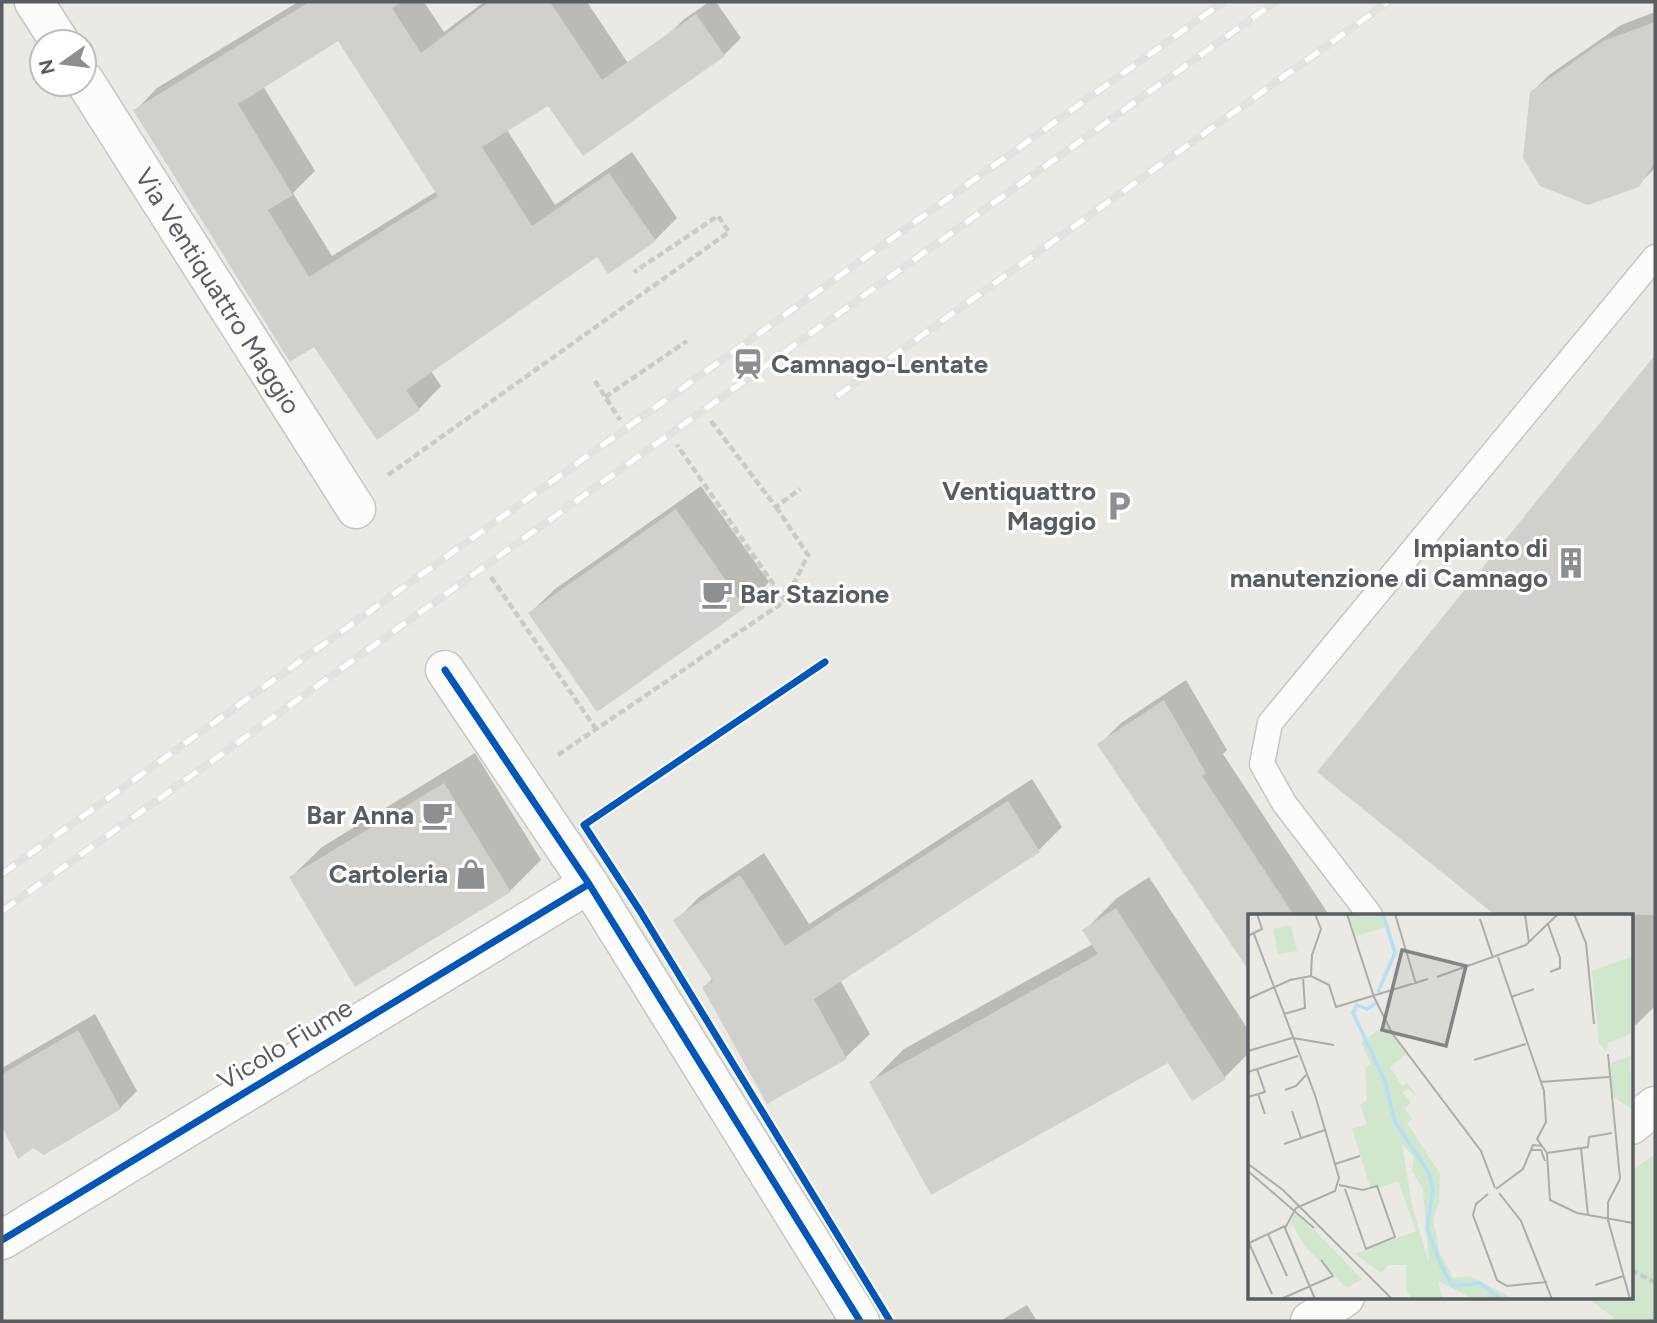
<svg xmlns="http://www.w3.org/2000/svg" width="1657" height="1323" font-family="Figtree,sans-serif">
  <style>
    .green { fill: #d1e7cd }
    .shadow { fill: #0003; fill-rule: evenodd }
    .building { fill: #d2d0cd; fill-rule: evenodd }
    .lines { fill: none; stroke-linecap: round; stroke-linejoin: round }
    .service-casing { stroke: #c6c6c4; stroke-width: 27 }
    .minor-casing { stroke: #c6c6c4; stroke-width: 41 }
    .tertiary-casing { stroke: #c6c6c4; stroke-width: 41 }
    .path { stroke: #c6ccc9; stroke-width: 4.5; stroke-dasharray: 7 3.5; stroke-linecap: butt }
    .service { stroke: #fcfcfb; stroke-width: 24 }
    .minor { stroke: #fcfcfb; stroke-width: 38 }
    .tertiary { stroke: #fcfcfb; stroke-width: 38 }
    .rail-casing { stroke: #e2e2e1; stroke-width: 8 }
    .rail { stroke: #fff; stroke-width: 5; stroke-dasharray: 16; stroke-linecap: butt }
    .cycleway-casing { stroke: #fff; stroke-width: 11 }
    .cycleway { stroke: #0057b8; stroke-width: 7 }
    .labels { text-anchor: middle; dominant-baseline: central; stroke-width: 6; stroke-linejoin: round; paint-order: stroke }
    .street-label { font-size: 26px; fill: #595d62; stroke: #fff }
    .poi-label { font-size: 26px; font-weight: bold; fill: #595d62; stroke: #fff; text-anchor: end }
    .inset-river { fill: none; stroke: #b5def7; stroke-width: 3.5 }
    .inset-road { fill: none; stroke: #acadab; stroke-width: 2 }
    .view { fill: #828486; fill-opacity: 0.15; stroke: #828486; stroke-width: 3.5 }
    .inset-edge { fill: none; stroke: #595d62; stroke-width: 3.5 }
  </style>
  <rect width="100%" height="100%" fill="#eae9e3"/>
  <path class="green" d="M1655 1154V1321H1618L1586 1297H1631V1171Z"/>
  <path class="shadow" d="M298 2H424L444 32 484 2H587L652 99 548 104 507 130 555 205 632 152 677 218 655 240 598 255 431 371 441 386 419 409 314 345 135 111 157 88ZM339 39 437 191 332 256 293 193 315 171 263 86Z
    M709 2H716L741 38 724 55 666 37 683 20Z
    M1655 12V168L1638 185 1531 93 1549 75 1621 25Z
    M1655 358V1006L1636 1025 1631 1021V915H1498L1320 772Z
    M701 486 769 582 744 607 597 709 530 613 555 589Z
    M1186 680 1227 750 1223 754 1329 915H1249V968L1100 744 1121 723Z
    M475 753 541 860 510 891 291 877 322 847Z
    M1032 779 1062 827 1039 850 840 980 870 1034 846 1057 767 1101 704 987 713 978 676 921 699 897 764 853 809 924Z
    M1149 877 1249 1031V1053L1225 1077 1193 1098 1168 1061 871 1082 904 1049 1093 944 1085 930 1117 898Z
    M95 1014 137 1091 120 1108 33 1146 18 1156 2 1121V1068Z
    M1027 1305 1037 1321H1000Z"/>
  <path class="building" d="M309 2H402L392 8 421 53 489 2H550L602 80 696 14 725 56 583 156 548 106 482 147 532 226 609 173 656 241 608 274 597 257 406 390 420 410 377 440 314 347 290 362 133 110ZM338 41 438 196 309 277 268 210 293 195 238 104Z
    M1655 22V162L1639 187 1588 205 1540 186 1523 158 1530 92 1603 41Z
    M1655 355V915H1495L1317 772Z
    M676 509 745 608 597 712 528 613Z
    M1164 700 1206 773 1202 776 1294 915H1249V971L1097 744Z
    M444 783 511 892 355 987 289 877Z
    M1008 801 1040 852 814 999 847 1059 767 1104 702 987 713 981 673 920 740 875 785 946Z
    M1116 908 1226 1079 1192 1101 1168 1063 931 1195 869 1082 1098 954 1082 930Z
    M78 1030 121 1109 44 1155 33 1148 18 1159 2 1126V1074Z"/>
  <g class="lines">
    <defs>
      <path id="service" d="M1370 915 1284 803 1262 764 1270 723 1655 257"/>
      <g id="minor">
        <path d="M34 2 60 42"/>
        <path id="s1" d="M84 80 356 509"/>
        <path d="M445 670 589 884 860 1321"/>
        <path d="M2 1240 589 884"/>
      </g>
      <path id="tertiary" d="M1631 1125 1655 1106
        M1310 1321 1345 1297"/>
    </defs>
    <use href="#service" class="service-casing"/>
    <use href="#minor" class="minor-casing"/>
    <use href="#tertiary" class="tertiary-casing"/>
    <path class="path" d="M595 381 620 420
      M605 397 687 341
      M711 421 776 507 800 489
      M388 475 729 232 718 216 634 272
      M776 507 808 555 785 601
      M491 577 596 729
      M558 755 785 601 677 445
      M1631 1270 1655 1282"/>
    <use href="#service" class="service"/>
    <use href="#minor" class="minor"/>
    <use href="#tertiary" class="tertiary"/>
    <defs>
      <path id="rail" d="M837 396 1388 2
        M2 874 1223 2
        M2 911 1275 2"/>
    </defs>
    <use href="#rail" class="rail-casing"/>
    <use href="#rail" class="rail"/>
    <defs>
      <path id="cycleway" d="M825 662 584 825 640 911 890 1321
        M445 670 589 884 860 1321
        M2 1240 589 884"/>
    </defs>
    <use href="#cycleway" class="cycleway-casing"/>
    <use href="#cycleway" class="cycleway"/>
  </g>
  <defs>
    <symbol id="station-bare" viewBox="-9 -9 18 18"><path d="M-3-6H3Q5-6 5-4V2Q5 4 3 4L4.5 6H3L1.5 4h-3L-3 6H-4.5L-3 4Q-5 4-5 2V-4Q-5-6-3-6ZM-3.5-4v3h7v-3ZM-3.5 1v1.5H-2V1ZM2 1v1.5H3.5V1Z" fill="#8c8e8f" stroke="#fff" stroke-width="2.5" paint-order="stroke"/></symbol>
    <symbol id="parking-bare" viewBox="-9 -9 18 18"><path d="M-3.5-5.5H1a3.5 3.5 0 0 1 0 7H-1V5.5H-3.5ZM-1-3.4V-.6H.8a1.4 1.4 0 0 0 0-2.8Z" fill="#8c8e8f" stroke="#fff" stroke-width="2.5" paint-order="stroke"/></symbol>
    <symbol id="building-bare" viewBox="-9 -9 18 18"><path d="M-4-6H4V6H1V3H-1V6H-4ZM-2.5-4.3h1.7v1.8h-1.7ZM.8-4.3h1.7v1.8H.8ZM-2.5-1h1.7V.8h-1.7ZM.8-1h1.7V.8H.8Z" fill="#8c8e8f" stroke="#fff" stroke-width="2.5" paint-order="stroke"/></symbol>
    <symbol id="cafe-bare" viewBox="-9 -9 18 18"><path d="M-5.5-4.5H6V0H3Q3 3.5 0 3.5H-2.5Q-5.5 3.5-5.5 0ZM3-3.2v2h1.7v-2ZM-6 4.5H4V6H-6Z" fill="#8c8e8f" stroke="#fff" stroke-width="2.5" paint-order="stroke"/></symbol>
    <symbol id="shop-bare" viewBox="-9 -9 18 18"><path d="M-5-2.5h2.3a2.7 3.5 0 0 1 5.4 0H5L5.5 6h-11ZM-1.5-2.5h3a1.5 2.3 0 0 0-3 0Z" fill="#8c8e8f" stroke="#fff" stroke-width="2.5" paint-order="stroke"/></symbol>
  </defs>
  <g fill-rule="evenodd">
    <use href="#station-bare" x="726" y="342" width="44" height="44"/>
    <use href="#parking-bare" x="1097" y="484" width="44" height="44"/>
    <use href="#building-bare" x="1549" y="541" width="44" height="44"/>
    <use href="#cafe-bare" x="695" y="572" width="44" height="44"/>
    <use href="#cafe-bare" x="415" y="793" width="44" height="44"/>
    <use href="#shop-bare" x="449" y="852" width="44" height="44"/>
  </g>
  <g class="labels">
    <g class="street-label">
      <text stroke="none"><textPath href="#s1" startOffset="250">Via Ventiquattro Maggio</textPath></text>
      <text transform="translate(285 1044) rotate(-31)">Vicolo Fiume</text>
    </g>
    <g class="poi-label">
      <text x="771" y="364" text-anchor="start">Camnago-Lentate</text>
      <text x="1096" y="491">Ventiquattro<tspan x="1096" dy="30">Maggio</tspan></text>
      <text x="1548" y="548">Impianto di<tspan x="1548" dy="30">manutenzione di Camnago</tspan></text>
      <text x="740" y="594" text-anchor="start">Bar Stazione</text>
      <text x="414" y="815">Bar Anna</text>
      <text x="448" y="874">Cartoleria</text>
    </g>
  </g>
  <g transform="translate(1248 914)">
    <rect width="385" height="385" fill="#eae9e3"/>
    <path d="M100 0H134L139 13 108 22ZM43 11 49 37 30 40 25 15ZM385 42V119L360 129 358 138 351 129 344 57ZM140 110 158 140 142 153 154 172 159 169 170 183 160 175 154 178 163 188 157 195 164 205 159 209 192 260 191 289 185 305 192 340 205 364 222 362 266 385 221 383 190 367 194 385H164L158 377V351H141L133 359 107 340 168 317 150 267 128 275 122 273 104 215 119 210 112 191 119 186 117 153 123 150 113 128ZM154 230 166 243 164 257 175 275 181 350 164 291ZM385 141 382 147 385 196 364 182 363 149ZM47 299 65 315 114 365 99 374 57 332 44 310 40 315Z" fill="#d1e7cd" fill-rule="evenodd"/>
    <path class="inset-river" d="M130 78 147 39 135 0M128 89 119 95 109 91 105 99 137 167 147 208 181 259 185 276 179 315 194 354 205 372 232 369 253 385"/>
    <path class="inset-road" d="M99 0 126 83 144 119 233 237 247 274M147 0 168 70M277 0 281 29M326 0 338 29 346 110M232 5 245 44M300 10 312 44V54L302 58M6 20 67 181 91 264 87 277 48 294 37 314 67 385M0 22 14 15 9 0M250 43 296 177 298 208 289 225 299 239 302 286 329 299 385 309M63 62 64 41 73 15 67 0M189 63 278 31 310 0M263 83 286 75M0 85 42 66 63 62 81 71 88 93 180 65M36 100 57 94 55 63M45 124 86 131M0 137 44 124M360 140 372 265 360 288V306L382 385M226 146 278 130M0 158 50 142M292 168 361 163M37 176 48 172 58 161M10 180 17 200M0 183 17 178 9 155M44 197 53 224M36 230 77 216M333 234 340 301M283 236H293L297 247M299 239 340 233 341 223 364 219M0 250 35 276 144 385M87 250 112 242M0 257 66 314M91 271 115 276 129 272 147 323 118 335 97 275M248 275 275 255 285 231 294 232M251 279 273 307 304 385M240 280 228 290 225 301 249 366 259 372 299 368M20 320 39 362M1 329 24 380M1 329 37 312M347 371 376 362M33 385 85 362 73 346"/>
    <path class="view" d="M154 36 218 52 198 132 134 116Z"/>
    <rect width="385" height="385" class="inset-edge"/>
  </g>
  <rect width="1657" height="1323" fill="none" stroke="#595d62" stroke-width="7"/>
  <g transform="translate(63 63) rotate(256)"><circle r="33" fill="#ffffff" stroke="#bdbec0" stroke-width="2"/>
  <path d="M0-5L12 26L0 18L-12 26Z" fill="#8c8e8f"/>
  <text y="-10" font-size="19" font-weight="bold" text-anchor="middle" fill="#595d62">N</text>
  </g>
</svg>
